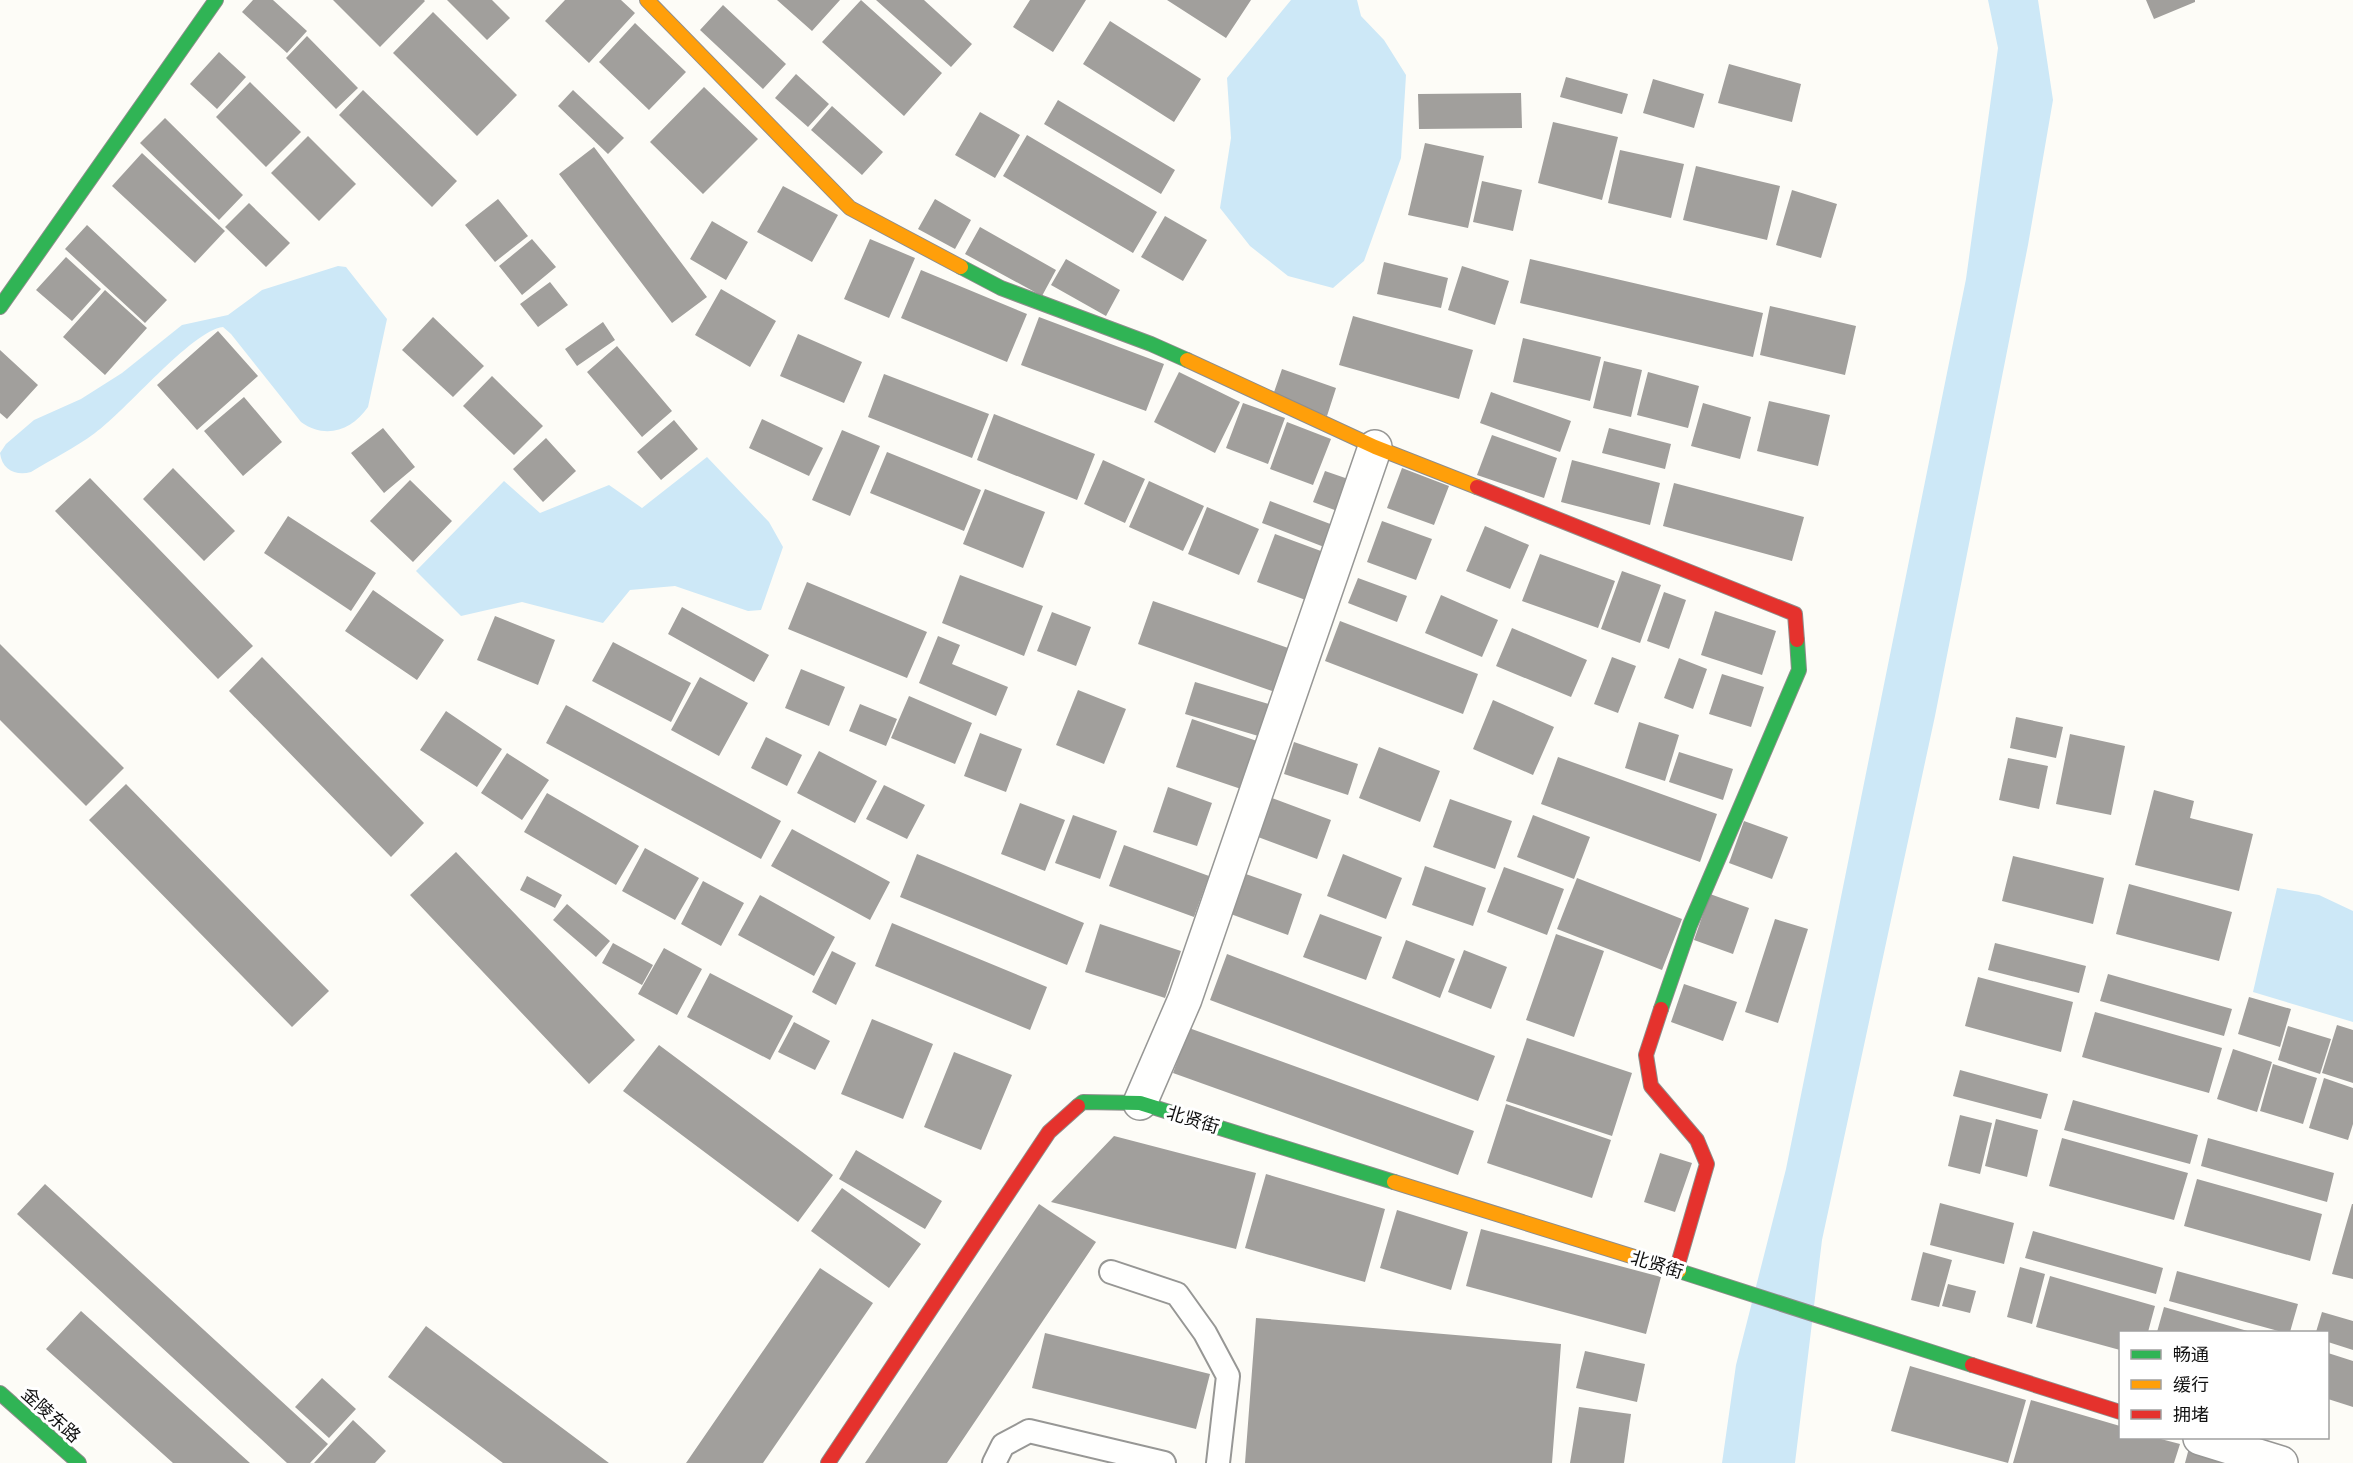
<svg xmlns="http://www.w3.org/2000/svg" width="2353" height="1463" font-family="Bitter,'Noto Sans SC',serif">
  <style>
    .water { fill: #cde8f7 }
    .building { fill: #a19f9c }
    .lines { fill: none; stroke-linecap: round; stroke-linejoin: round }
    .lane-casing { stroke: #979795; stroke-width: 26 }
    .street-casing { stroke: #979795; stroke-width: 36 }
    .fast-casing { stroke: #8e8d8b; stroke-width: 16 }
    .slow-casing { stroke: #8e8d8b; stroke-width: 16 }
    .jam-casing { stroke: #8e8d8b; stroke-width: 16 }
    .lane { stroke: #fffffe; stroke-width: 22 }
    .street { stroke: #fffffe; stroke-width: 33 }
    .fast { stroke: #30b455; stroke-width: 14 }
    .slow { stroke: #ff9f0a; stroke-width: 14 }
    .jam { stroke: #e5322d; stroke-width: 14 }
    .labels { text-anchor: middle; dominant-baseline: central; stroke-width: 6; stroke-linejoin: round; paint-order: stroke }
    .street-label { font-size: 18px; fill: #111; stroke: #fff }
  </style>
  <rect width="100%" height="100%" fill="#fdfcf7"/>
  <path class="water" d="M1291 0H1357L1361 16 1384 40 1406 75 1401 158 1364 261 1333 288 1288 276 1250 246 1220 208 1231 138 1227 78Z
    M1988 0H2038L2053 100 2028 245 1935 716 1822 1240 1795 1463H1722L1736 1365 1786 1169 1966 279 1998 48Z
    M338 266 346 267 387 319 368 407C352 430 326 440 301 422L231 334 223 327C191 331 125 412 95 433 75 448 52 459 31 472 16 476 2 470 0 453L6 444 34 420 81 399 122 373 182 325 228 315 262 290Z
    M707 457 769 522 783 547 761 610 748 611 675 586 630 590 603 623 522 602 461 616 416 571 504 481 540 513 609 485 642 508Z
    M2277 888 2319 895 2353 911V1022L2253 992Z"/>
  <path class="building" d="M253 0H273L307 31 287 53 242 12Z
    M333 0H424L425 1 380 47Z
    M447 0H492L510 18 487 40Z
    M565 0H621L635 13 589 63 545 21Z
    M777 0H840L812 31Z
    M861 0 942 73 904 116 822 42Z
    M876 0H924L972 44 951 67Z
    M1030 0H1086L1053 52 1013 27Z
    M1167 0H1251L1226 38Z
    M2146 0H2195V2L2154 19Z
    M723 5 786 64 763 89 700 30Z
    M433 12 517 95 477 136 393 53Z
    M1110 21 1201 79 1174 122 1083 64Z
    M635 23 686 72 649 110 599 62Z
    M307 36 358 88 336 109 286 58Z
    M219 52 246 77 217 109 190 84Z
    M1729 64 1801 84 1792 122 1718 103Z
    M796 74 829 104 808 127 775 98Z
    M1566 77 1628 94 1622 114 1560 97Z
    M1653 79 1704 94 1694 128 1643 113Z
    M250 82 301 132 266 167 216 117Z
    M704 87 758 139 703 194 650 142Z
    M363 90 457 181 432 207 339 115Z
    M573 90 624 138 608 154 558 106Z
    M1521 93 1522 128 1419 129 1418 94Z
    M1058 100 1175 170 1161 194 1044 124Z
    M832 106 883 152 862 175 811 130Z
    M980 112 1020 135 995 178 955 155Z
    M165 118 243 195 219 220 140 143Z
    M1553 122 1618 137 1602 200 1538 183Z
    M1027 135 1157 212 1133 253 1003 176Z
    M308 136 356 184 319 221 271 173Z
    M1425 143 1484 156 1468 228 1408 215Z
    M594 147 707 297 672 323 559 174Z
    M1620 150 1684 164 1671 218 1608 203Z
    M142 153 225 231 195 263 112 186Z
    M1696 166 1780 186 1767 240 1683 220Z
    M1482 181 1522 190 1513 231 1473 222Z
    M783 186 838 215 812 262 757 232Z
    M1792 190 1837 204 1821 258 1776 245Z
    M498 199 528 236 495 262 465 225Z
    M935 199 971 220 955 249 918 229Z
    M249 203 290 243 266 267 225 227Z
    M1165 216 1207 240 1183 281 1141 257Z
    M712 221 748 242 726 280 690 259Z
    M87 225 167 300 145 323 65 249Z
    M980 227 1056 270 1042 296 965 254Z
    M532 239 556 267 522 295 499 266Z
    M870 239 915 258 889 318 844 299Z
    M66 257 101 289 72 321 36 290Z
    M1066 259 1120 290 1106 316 1051 285Z
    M1530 259 1763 313 1753 357 1520 303Z
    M1384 262 1448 278 1441 308 1377 294Z
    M1462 266 1509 281 1495 325 1448 310Z
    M921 270 1027 314 1007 362 901 318Z
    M550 282 568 305 538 327 520 304Z
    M721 289 776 321 750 367 695 335Z
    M105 290 147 328 105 375 63 337Z
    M1770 306 1856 326 1845 375 1760 355Z
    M1353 316 1473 350 1459 399 1339 365Z
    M433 317 484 366 453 397 402 350Z
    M1039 317 1164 364 1146 411 1021 365Z
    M603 322 615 340 577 366 565 349Z
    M218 331 258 376 197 430 157 385Z
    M798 334 862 362 844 403 780 376Z
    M1523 338 1601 357 1590 401 1513 382Z
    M617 346 672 411 642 437 587 372Z
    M0 350 38 385 7 419 0 413Z
    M1604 361 1642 370 1631 417 1593 408Z
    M1282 369 1336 388 1327 416 1272 398Z
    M1179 372 1240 402 1215 453 1154 422Z
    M1648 372 1699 386 1688 428 1637 415Z
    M884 374 989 414 972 458 868 417Z
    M492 376 543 426 514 455 463 406Z
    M1491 392 1571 421 1560 452 1480 423Z
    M244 397 282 442 243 476 204 431Z
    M1769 401 1830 415 1818 466 1757 451Z
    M1243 403 1285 418 1268 464 1226 448Z
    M1703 403 1751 417 1740 459 1691 446Z
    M994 414 1095 454 1077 500 977 460Z
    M762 419 823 448 809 476 749 448Z
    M674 420 698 449 661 480 637 452Z
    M1287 422 1331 439 1313 485 1270 469Z
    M383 428 415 467 384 493 351 453Z
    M1609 428 1671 444 1665 469 1602 453Z
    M842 430 880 446 850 516 812 500Z
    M1492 435 1557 458 1544 498 1477 475Z
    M546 438 576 471 543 502 513 469Z
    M887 452 981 490 964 531 870 493Z
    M1103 460 1145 479 1125 523 1084 504Z
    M1572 460 1660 483 1650 525 1561 502Z
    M173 468 235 531 204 561 143 499Z
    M1402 468 1449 486 1434 525 1387 508Z
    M1325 471 1351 480 1340 512 1313 502Z
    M90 478 253 646 218 679 55 511Z
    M410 480 452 521 413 562 370 521Z
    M1149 481 1204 506 1183 551 1129 527Z
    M1674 483 1804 517 1792 561 1663 526Z
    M985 489 1045 512 1023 568 963 544Z
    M1270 501 1346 530 1337 552 1262 523Z
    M1207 507 1259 529 1239 575 1188 554Z
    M288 516 376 573 351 611 264 553Z
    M1382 521 1432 539 1416 580 1367 562Z
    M1485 526 1529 545 1510 589 1466 571Z
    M1275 534 1329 554 1311 602 1257 582Z
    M1540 554 1615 581 1598 628 1522 601Z
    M1622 571 1661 585 1640 643 1601 629Z
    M960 575 1043 606 1024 656 942 623Z
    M1358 578 1407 596 1397 622 1348 603Z
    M807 582 927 632 907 678 788 629Z
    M373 590 444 640 417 680 345 631Z
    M1664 592 1686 600 1669 649 1647 641Z
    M1441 595 1498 620 1482 657 1425 633Z
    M1153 601 1294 650 1278 693 1138 644Z
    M682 607 769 655 754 682 668 634Z
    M1715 611 1776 631 1762 675 1701 655Z
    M1052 612 1091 627 1076 666 1037 651Z
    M495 616 555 640 538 685 477 660Z
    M1340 621 1478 674 1463 714 1325 661Z
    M1512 628 1587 660 1571 697 1496 666Z
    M938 636 960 645 952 664 1008 687 996 716 919 683Z
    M613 642 691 683 671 722 592 681Z
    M0 644 124 768 86 806 0 720Z
    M262 657 424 823 391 857 229 691Z
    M1612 657 1636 666 1618 713 1594 704Z
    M1679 658 1707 669 1693 709 1664 698Z
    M801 669 845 687 829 726 785 708Z
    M1722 674 1764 687 1751 727 1709 714Z
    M700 677 748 703 719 756 671 730Z
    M1195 682 1275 706 1265 738 1185 714Z
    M1078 690 1126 709 1104 764 1056 745Z
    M909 696 972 723 955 764 891 738Z
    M1493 700 1554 727 1533 775 1473 749Z
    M860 704 897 719 886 746 849 731Z
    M566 705 781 821 761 859 546 743Z
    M446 711 502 749 477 787 420 750Z
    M2016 717 2063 727 2056 758 2010 748Z
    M1192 719 1260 742 1244 790 1176 767Z
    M1639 722 1679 735 1665 781 1625 768Z
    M980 733 1022 749 1006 792 964 776Z
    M2070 734 2125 746 2111 815 2056 804Z
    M766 737 802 755 787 786 751 768Z
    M1294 742 1358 764 1348 795 1284 774Z
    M1379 747 1440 771 1420 822 1359 798Z
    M819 751 877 781 855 823 797 793Z
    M1679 752 1733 769 1723 800 1669 782Z
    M507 753 549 780 522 820 481 793Z
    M1558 757 1717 814 1700 862 1541 804Z
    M2008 758 2048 766 2039 809 1999 800Z
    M126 784 329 991 292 1027 89 820Z
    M884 785 925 805 907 839 866 819Z
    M1168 787 1212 803 1197 846 1153 832Z
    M2154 790 2194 801 2190 818 2253 834 2239 891 2135 865Z
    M547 793 639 846 616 885 524 832Z
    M1272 798 1331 820 1317 859 1258 837Z
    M1450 799 1512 821 1495 869 1433 847Z
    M1020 803 1065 820 1045 871 1001 854Z
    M1073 815 1117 831 1100 879 1055 863Z
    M1533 815 1590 837 1574 879 1517 857Z
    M1744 821 1788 837 1772 879 1729 863Z
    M792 829 890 882 870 920 771 866Z
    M1124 845 1209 876 1194 917 1109 886Z
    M645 848 699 878 675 920 622 891Z
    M456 852 635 1040 589 1084 410 895Z
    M917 854 1084 923 1067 965 900 897Z
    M1343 854 1402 878 1386 919 1327 896Z
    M2013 856 2104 878 2093 924 2002 901Z
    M1425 866 1486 888 1473 926 1412 905Z
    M1504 867 1564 889 1547 935 1487 912Z
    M1243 873 1302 894 1288 935 1228 913Z
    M527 876 562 895 555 908 520 890Z
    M1577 878 1682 919 1662 970 1557 929Z
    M703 881 744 903 721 946 681 924Z
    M2129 884 2232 912 2219 961 2116 934Z
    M1710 894 1749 908 1733 954 1694 940Z
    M760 895 835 937 814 976 738 935Z
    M567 904 610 941 596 957 553 920Z
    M1320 914 1382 937 1366 980 1303 957Z
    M1775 919 1808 929 1778 1023 1745 1012Z
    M892 923 1047 987 1030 1030 875 966Z
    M1100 924 1181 951 1165 998 1085 972Z
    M1556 934 1604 951 1574 1037 1526 1020Z
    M1406 940 1455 959 1440 998 1392 978Z
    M613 943 653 965 642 985 602 963Z
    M1995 943 2086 966 2079 993 1988 970Z
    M664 948 702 969 677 1015 638 994Z
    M1464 950 1507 967 1491 1009 1448 992Z
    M832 951 856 963 836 1005 812 992Z
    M1227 954 1495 1056 1478 1101 1210 1000Z
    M710 973 793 1016 770 1060 687 1017Z
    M2108 974 2232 1009 2224 1036 2100 1001Z
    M1978 977 2073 1002 2061 1052 1965 1026Z
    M1684 984 1737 1002 1723 1041 1671 1022Z
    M2249 997 2291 1009 2280 1047 2238 1034Z
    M2095 1012 2222 1048 2209 1093 2082 1057Z
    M872 1019 933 1044 903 1119 841 1094Z
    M794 1022 830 1041 815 1070 778 1052Z
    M2337 1025 2353 1030V1083L2322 1073Z
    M2288 1026 2331 1039 2320 1074 2278 1060Z
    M1189 1028 1474 1131 1458 1175 1173 1073Z
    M1527 1038 1632 1073 1612 1136 1506 1101Z
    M659 1045 833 1175 798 1222 623 1091Z
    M2233 1049 2272 1062 2257 1112 2217 1099Z
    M954 1052 1012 1075 981 1150 924 1127Z
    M2273 1064 2317 1078 2303 1124 2260 1111Z
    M1960 1070 2048 1094 2041 1119 1953 1096Z
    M2324 1078 2353 1088V1124L2348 1140 2309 1128Z
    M2073 1100 2198 1135 2190 1164 2064 1130Z
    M1506 1104 1611 1140 1592 1198 1487 1163Z
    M1960 1115 1992 1123 1980 1174 1948 1166Z
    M1996 1119 2038 1130 2027 1177 1985 1166Z
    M1114 1136 1256 1173 1236 1249 1051 1202Z
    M2062 1138 2188 1173 2174 1220 2049 1186Z
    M2208 1138 2334 1173 2327 1202 2201 1166Z
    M856 1150 942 1201 925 1229 839 1179Z
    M1660 1153 1692 1163 1675 1212 1644 1202Z
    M1266 1174 1385 1209 1365 1282 1245 1248Z
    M2197 1179 2322 1214 2310 1261 2184 1226Z
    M45 1184 328 1444 310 1463H287L17 1214Z
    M842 1188 921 1244 889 1288 811 1231Z
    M1940 1203 2014 1223 2004 1264 1930 1245Z
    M1039 1204 1096 1242 947 1463H865Z
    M2352 1204H2353V1279L2332 1274Z
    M1397 1210 1468 1232 1451 1290 1380 1268Z
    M1481 1229 1661 1277 1646 1334 1466 1286Z
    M2033 1231 2163 1268 2156 1294 2025 1258Z
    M1923 1252 1952 1260 1939 1307 1911 1300Z
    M2020 1267 2045 1274 2032 1324 2007 1317Z
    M820 1268 873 1303 763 1463H686Z
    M2177 1271 2298 1304 2290 1332H2282L2169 1301Z
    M2050 1276 2155 1306 2148 1332H2120V1350L2036 1327Z
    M1948 1284 1976 1291 1970 1313 1942 1306Z
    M2164 1307 2251 1332H2157Z
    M81 1311 250 1463H173L46 1349Z
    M2322 1312 2353 1321V1350L2328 1342V1332H2316Z
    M1256 1318 1561 1344 1552 1463H1245Z
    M426 1326 609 1463H503L388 1377Z
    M1045 1333 1210 1374 1196 1429 1032 1388Z
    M1585 1351 1645 1364 1637 1402 1576 1388Z
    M2328 1353 2353 1361V1407L2328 1399Z
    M1910 1366 2026 1400 2008 1463 1891 1431Z
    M322 1378 356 1409 329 1438 295 1407Z
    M2031 1400 2120 1426V1438H2157L2180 1444 2174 1463H2013Z
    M1579 1407 1631 1414 1624 1463H1570Z
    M353 1420 386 1451 375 1463H314Z
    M2189 1448 2238 1463H2185Z"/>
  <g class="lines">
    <defs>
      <path id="lane" d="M1111 1272 1177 1294 1205 1333 1228 1376 1218 1463
        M994 1463 1003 1445 1029 1431 1164 1463"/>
      <path id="street" d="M1140 1103 1185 999 1375 447
        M2200 1438 2281 1463"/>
      <path id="fast" d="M961 267 1001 288 1151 344 1187 360
        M0 307 216 0
        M1661 1009 1690 925 1799 670 1797 640
        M1078 1106 1083 1102 1140 1103 1394 1182
        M1679 1271 1972 1365
        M0 1393 79 1463"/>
      <path id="slow" d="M647 0 850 208 961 267
        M1187 360 1375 447 1477 487
        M1394 1182 1679 1271"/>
      <path id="jam" d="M1477 487 1795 614 1797 640
        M1661 1009 1646 1055 1651 1086 1697 1140 1707 1164 1676 1271
        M1972 1365 2120 1412
        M828 1463 1049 1132 1078 1106"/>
    </defs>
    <use href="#lane" class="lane-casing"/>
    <use href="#street" class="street-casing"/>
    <use href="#fast" class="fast-casing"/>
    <use href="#slow" class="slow-casing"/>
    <use href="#jam" class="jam-casing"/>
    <use href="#lane" class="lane"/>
    <use href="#street" class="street"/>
    <use href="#fast" class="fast"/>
    <use href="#slow" class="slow"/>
    <use href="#jam" class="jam"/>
  </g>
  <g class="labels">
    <g class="street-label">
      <text transform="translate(1193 1120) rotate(17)">北贤街</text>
      <text transform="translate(1657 1265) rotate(17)">北贤街</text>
      <text transform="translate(51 1415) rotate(42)">金陵东路</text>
    </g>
  </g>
  <rect x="2119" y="1331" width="210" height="108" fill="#ffffff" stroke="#a0a0a0" stroke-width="1.5"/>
  <rect x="2131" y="1350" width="30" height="9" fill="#30b455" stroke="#a0a0a0" stroke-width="1.5"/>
  <text x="2173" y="1361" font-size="18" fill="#111111">畅通</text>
  <rect x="2131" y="1380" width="30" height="9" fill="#ff9f0a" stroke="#a0a0a0" stroke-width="1.5"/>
  <text x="2173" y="1391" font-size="18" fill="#111111">缓行</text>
  <rect x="2131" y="1410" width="30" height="9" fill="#e5322d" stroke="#a0a0a0" stroke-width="1.5"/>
  <text x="2173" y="1421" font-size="18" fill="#111111">拥堵</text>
</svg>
